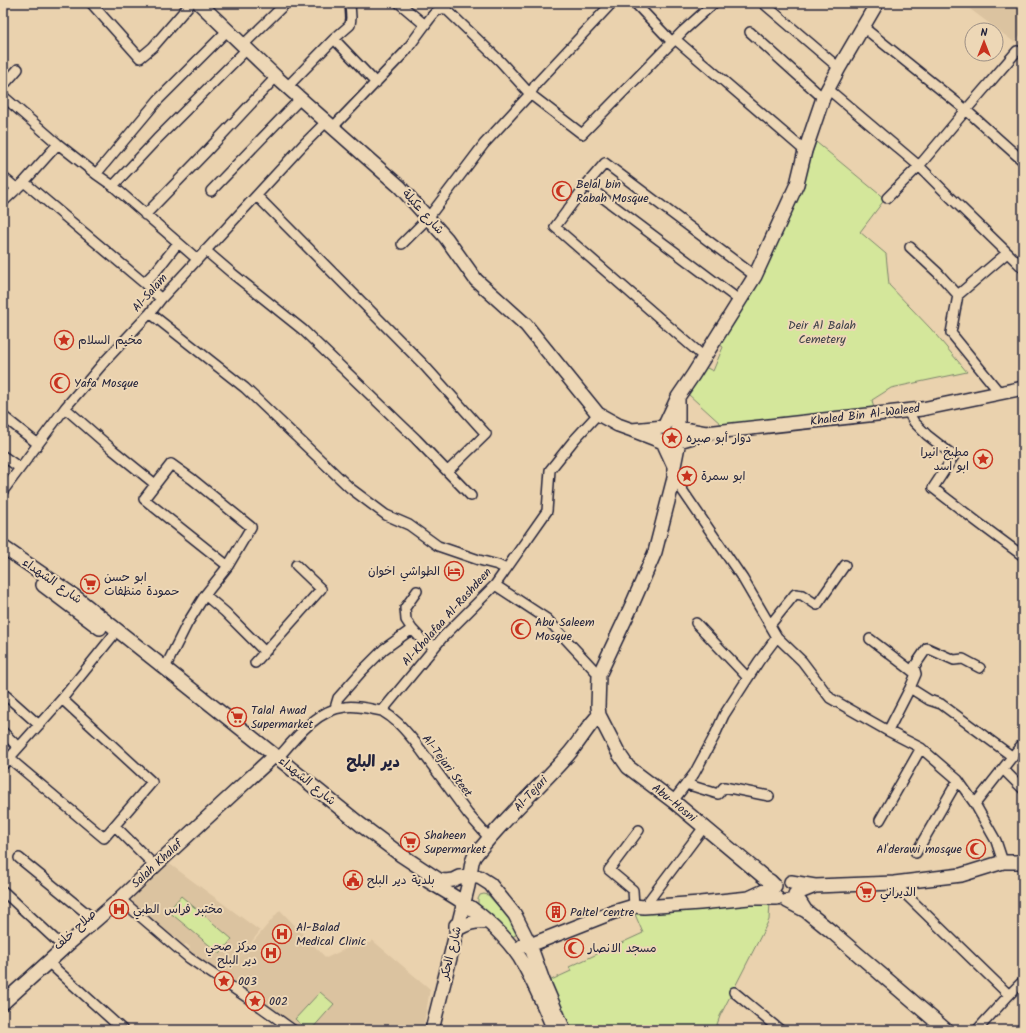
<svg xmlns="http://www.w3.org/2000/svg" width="1026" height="1033" font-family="Kalam,'Playpen Sans Arabic',sans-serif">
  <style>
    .built { fill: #dbc3a0 }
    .green { fill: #d4e79b; stroke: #7b846b }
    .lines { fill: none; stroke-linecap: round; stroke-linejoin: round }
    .street-casing { stroke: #22223b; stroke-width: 12 }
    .secondary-casing { stroke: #22223b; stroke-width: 16 }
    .street { stroke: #edd7b6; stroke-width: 9 }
    .secondary { stroke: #edd7b6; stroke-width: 13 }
    .labels { text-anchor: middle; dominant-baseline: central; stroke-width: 4; stroke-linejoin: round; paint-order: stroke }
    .poi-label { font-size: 12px; fill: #22223b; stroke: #edd7b6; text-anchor: start }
    .street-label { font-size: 12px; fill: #22223b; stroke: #edd7b6 }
    .park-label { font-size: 12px; fill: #3d4049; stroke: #edd7b6 }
    .district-label { font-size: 16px; font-weight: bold; fill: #22223b; stroke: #edd7b6 }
  </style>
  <rect width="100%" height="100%" fill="#ead2ae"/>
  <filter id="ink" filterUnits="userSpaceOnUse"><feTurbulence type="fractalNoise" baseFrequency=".025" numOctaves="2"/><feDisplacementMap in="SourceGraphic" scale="8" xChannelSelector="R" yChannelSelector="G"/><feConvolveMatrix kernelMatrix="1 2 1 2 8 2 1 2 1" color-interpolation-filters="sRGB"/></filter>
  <g filter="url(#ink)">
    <path class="built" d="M962 3H1023V32L1014 42Z
      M167 862 260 931 237 961 280 910 326 958 363 941 366 943H370L372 940 430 989 423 1030H297L223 977 189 951 190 947 186 944 182 946 137 912 134 908 131 892Z"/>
    <path class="green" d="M816 142 885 199 860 232 886 254 889 285 931 329 967 372 891 388 872 400 874 409 722 425 688 394 705 367 713 371 723 347 719 344 798 192Z
      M484 894 488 895 517 927 518 931 516 935 512 937 508 935 478 904V899L480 895Z
      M181 896 232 939 220 954 168 911Z
      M770 902 769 920 720 1016 715 1030H568L547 982 571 971 569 967 643 933 634 912Z
      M320 992 334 1004 311 1030H307L295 1019Z"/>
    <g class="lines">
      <defs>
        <path id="street" d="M91 3 140 58 153 47 191 3
          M399 3 425 25C431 18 436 7 446 9L500 61 530 94 582 134 683 31 714 3
          M635 3 672 42
          M763 3 839 68
          M863 27 966 110 1023 161
          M750 32 823 98
          M334 39 376 83
          M675 39 805 151
          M243 45 286 3
          M3 86 18 69
          M288 86 334 39 350 25 351 18 350 3
          M828 89 919 166 942 189 1023 268
          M3 96 58 144 96 174 113 186 197 259
          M333 127 405 52 425 25
          M96 174 158 100 228 30
          M3 177 17 189
          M24 182 144 283 161 299
          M586 185 739 300
          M113 186 157 139 247 49
          M211 191 301 98
          M257 196 422 363 486 434 448 471
          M887 198 919 166 966 110 1017 51
          M3 202 24 182 58 144
          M145 215 206 152 276 77
          M402 244 428 218 484 144 530 94 536 84 612 3
          M910 247 938 273 958 295
          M205 250 233 274 303 330 416 439 471 496
          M144 283 157 270 178 243
          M150 313 245 388 350 488 386 515 409 525 438 546 479 560 498 565 506 569
          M704 357 555 227 586 185 605 163 755 276
          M999 392 951 333 958 295 1007 253
          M65 408 113 450 155 484
          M907 410 914 422 927 435 954 456 933 488 980 524 1023 556
          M3 416 38 444
          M3 456 20 468
          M674 478 743 579 777 637 802 661 830 698 888 731 921 748 958 780 975 804 996 841 1003 862
          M3 491 65 408 105 361 150 313 161 299 303 145 327 121
          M495 585 547 619 599 675
          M417 591 405 608 406 620 412 629 423 641 435 646
          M205 595 225 612 265 652
          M696 623 748 678
          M770 625 795 594 802 595 817 605 845 565
          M870 639 916 674
          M255 663 321 589 296 565
          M165 668 187 624 205 595 228 566 251 527 192 479 171 464 144 499 228 566
          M910 688 929 700 941 704 1013 757
          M3 693 39 725
          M62 699 112 637
          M335 708 338 698 362 671 384 649 412 629
          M382 711C396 719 404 729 415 742L468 814 490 839
          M888 731 910 688 916 674 914 667 927 648 954 660 963 659 980 668
          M3 732 18 747
          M278 758C295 738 318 709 345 707 357 705 370 709 382 711L443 637 495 585 547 511 550 470 574 440 598 414
          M3 765 62 699 152 782 104 838 9 758
          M1003 769 1023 789
          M686 784 718 794 724 787 769 796
          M673 801 694 774 714 737 724 715 759 661 777 637
          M975 804 1023 743
          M880 820 921 748
          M115 826 149 860
          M916 853 958 780
          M19 858 90 916
          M894 883 1009 995
          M3 891 60 944
          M120 899 189 958 261 1007 293 1030
          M634 906 633 890 609 870 639 830
          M644 907 704 827
          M48 962 123 1030
          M734 992 780 1030
          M977 1030 1009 995 1023 981"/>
        <path id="secondary" d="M199 3 276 77 400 187 446 238 476 280 526 325 598 414 618 425 632 430
          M678 397 693 375 755 276 797 184 805 151 823 98 839 68 877 3
          M706 433 922 409 1023 388
          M674 466 663 442 632 430 664 427 678 397V428L706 433 679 441 674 466V478L655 552 631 607 599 675 598 707 599 715 619 754 628 767 673 801 765 878 770 881 775 886 749 898
          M3 547 73 595 278 758 361 825 401 855 439 880 445 881 453 880 459 877 470 876 479 877 490 884 515 915 530 945 543 981 564 1030
          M43 585 100 628
          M428 881C440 888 452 895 464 903 485 917 507 938 520 958 534 981 544 1006 554 1030
          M791 882 815 886 894 883 961 875 1003 862H1023
          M787 901 806 911 832 932 946 1030
          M805 910 795 894 815 886
          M456 925V930C468 923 474 921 487 922
          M522 946 530 945 614 912 634 906 644 907 700 903 749 898H777
          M3 1003 66 946 120 899 158 863 275 755
          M432 1030 468 886 472 862 474 857C502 820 537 790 567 756 579 743 587 727 599 715"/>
      </defs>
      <use href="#street" class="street-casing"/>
      <use href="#secondary" class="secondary-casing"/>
      <use href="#street" class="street"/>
      <use href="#secondary" class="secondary"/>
    </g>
  </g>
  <defs>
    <symbol id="mosque-ring" viewBox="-11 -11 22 22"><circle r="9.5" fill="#edd7b6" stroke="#c8321e" stroke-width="1.5"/><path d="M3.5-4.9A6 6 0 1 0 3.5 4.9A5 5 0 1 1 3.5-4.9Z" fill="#c8321e"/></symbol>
    <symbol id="sight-ring" viewBox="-11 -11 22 22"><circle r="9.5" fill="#edd7b6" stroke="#c8321e" stroke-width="1.5"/><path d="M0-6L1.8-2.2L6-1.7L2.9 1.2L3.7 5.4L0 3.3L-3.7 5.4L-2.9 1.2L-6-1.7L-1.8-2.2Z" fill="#c8321e"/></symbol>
    <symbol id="hotel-ring" viewBox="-11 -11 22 22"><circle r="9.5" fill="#edd7b6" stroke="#c8321e" stroke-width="1.5"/><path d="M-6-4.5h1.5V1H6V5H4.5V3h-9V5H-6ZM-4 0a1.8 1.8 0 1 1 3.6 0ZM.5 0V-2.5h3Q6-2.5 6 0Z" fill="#c8321e"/></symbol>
    <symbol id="supermarket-ring" viewBox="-11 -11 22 22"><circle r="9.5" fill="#edd7b6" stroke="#c8321e" stroke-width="1.5"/><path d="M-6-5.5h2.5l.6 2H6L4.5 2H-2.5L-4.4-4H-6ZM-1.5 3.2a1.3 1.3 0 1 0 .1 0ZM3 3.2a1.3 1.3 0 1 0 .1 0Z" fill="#c8321e"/></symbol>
    <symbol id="civic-ring" viewBox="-11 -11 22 22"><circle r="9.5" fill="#edd7b6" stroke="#c8321e" stroke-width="1.5"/><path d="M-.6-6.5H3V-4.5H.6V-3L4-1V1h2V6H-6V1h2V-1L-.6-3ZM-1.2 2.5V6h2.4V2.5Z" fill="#c8321e"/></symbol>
    <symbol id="hospital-ring" viewBox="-11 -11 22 22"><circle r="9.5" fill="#edd7b6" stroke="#c8321e" stroke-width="1.5"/><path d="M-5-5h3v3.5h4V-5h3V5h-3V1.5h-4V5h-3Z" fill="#c8321e"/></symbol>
    <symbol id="building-ring" viewBox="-11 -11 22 22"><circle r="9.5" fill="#edd7b6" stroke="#c8321e" stroke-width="1.5"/><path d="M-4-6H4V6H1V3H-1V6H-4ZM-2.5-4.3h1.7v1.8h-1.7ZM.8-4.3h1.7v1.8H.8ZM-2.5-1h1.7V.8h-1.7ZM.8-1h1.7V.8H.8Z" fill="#c8321e"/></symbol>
  </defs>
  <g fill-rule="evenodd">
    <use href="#mosque-ring" x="551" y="180" width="22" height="22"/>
    <use href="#sight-ring" x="53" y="329" width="22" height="22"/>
    <use href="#mosque-ring" x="49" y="372" width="22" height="22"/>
    <use href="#sight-ring" x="661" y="427" width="22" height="22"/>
    <use href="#sight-ring" x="972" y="448" width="22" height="22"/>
    <use href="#sight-ring" x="676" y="465" width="22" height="22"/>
    <use href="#hotel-ring" x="443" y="560" width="22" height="22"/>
    <use href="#supermarket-ring" x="79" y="573" width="22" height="22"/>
    <use href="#mosque-ring" x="510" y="618" width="22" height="22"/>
    <use href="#supermarket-ring" x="226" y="706" width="22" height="22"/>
    <use href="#supermarket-ring" x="399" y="831" width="22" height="22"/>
    <use href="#mosque-ring" x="965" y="838" width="22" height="22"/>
    <use href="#civic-ring" x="342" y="869" width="22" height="22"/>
    <use href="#supermarket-ring" x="855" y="881" width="22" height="22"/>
    <use href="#hospital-ring" x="108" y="898" width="22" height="22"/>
    <use href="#building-ring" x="545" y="901" width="22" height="22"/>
    <use href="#hospital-ring" x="271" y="923" width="22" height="22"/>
    <use href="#mosque-ring" x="563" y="937" width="22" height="22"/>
    <use href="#hospital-ring" x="260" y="942" width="22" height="22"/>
    <use href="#sight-ring" x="213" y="970" width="22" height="22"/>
    <use href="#sight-ring" x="244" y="990" width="22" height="22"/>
  </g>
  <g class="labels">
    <g class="poi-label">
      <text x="576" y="184">Belal bin<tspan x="576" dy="14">Rabah Mosque</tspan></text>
      <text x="78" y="340">مخيم السلام</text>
      <text x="74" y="383">Yafa Mosque</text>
      <text x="686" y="438">دوار أبو صبره</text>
      <text x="969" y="452" text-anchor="end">مطبخ انيرا<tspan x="969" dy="14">ابو اسد</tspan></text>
      <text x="701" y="476">ابو سمرة</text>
      <text x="440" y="571" text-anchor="end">الطواشي اخوان</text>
      <text x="104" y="577">ابو حسن<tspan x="104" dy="14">حمودة منظفات</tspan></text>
      <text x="535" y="622">Abu Saleem<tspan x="535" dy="14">Mosque</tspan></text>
      <text x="251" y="710">Talal Awad<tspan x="251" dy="14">Supermarket</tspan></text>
      <text x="424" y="835">Shaheen<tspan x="424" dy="14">Supermarket</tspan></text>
      <text x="962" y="849" text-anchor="end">Al'derawi mosque</text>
      <text x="367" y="880">بلدية دير البلح</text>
      <text x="880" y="892">الديراني</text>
      <text x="133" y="909">مختبر فراس الطبي</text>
      <text x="570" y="912">Paltel centre</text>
      <text x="296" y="927">Al-Balad<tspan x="296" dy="14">Medical Clinic</tspan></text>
      <text x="257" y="946" text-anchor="end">مركز صحي<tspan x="257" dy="14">دير البلح</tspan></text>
      <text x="588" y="948">مسجد الانصار</text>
      <text x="238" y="981">003</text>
      <text x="269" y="1001">002</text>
    </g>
    <g class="street-label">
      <text transform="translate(423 212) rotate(48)">شارع عكيلة</text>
      <text transform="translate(150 293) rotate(-49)">Al-Salam</text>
      <text transform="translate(865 415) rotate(-7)">Khaled Bin Al-Waleed</text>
      <text transform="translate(52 581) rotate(35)">شارع الشهداء</text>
      <text transform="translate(447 617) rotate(-48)">Al-Kholafaa Al-Rashdeen</text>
      <text transform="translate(447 766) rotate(53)">Al-Tejari Steet</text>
      <text transform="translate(307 781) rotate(39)">شارع الشهداء</text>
      <text transform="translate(531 794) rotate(-47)">Al-Tejari</text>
      <text transform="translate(674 803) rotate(39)">Abu-Hosni</text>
      <text transform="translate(157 864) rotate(-43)">Salah Khalaf</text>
      <text transform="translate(75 930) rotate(-43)">صلاح خلف</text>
      <text transform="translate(451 953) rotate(-76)">شارع الحكر</text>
    </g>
    <g class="park-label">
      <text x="822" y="325">Deir Al Balah<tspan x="822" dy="14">Cemetery</tspan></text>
    </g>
    <g class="district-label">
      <text x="373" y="762">دير البلح</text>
    </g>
  </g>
  <rect width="1026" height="1033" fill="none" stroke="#edd7b6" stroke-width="16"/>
  <rect x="8" y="8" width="1010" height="1017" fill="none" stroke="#22223b" stroke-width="1.5" filter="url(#ink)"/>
  <g transform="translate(984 42)"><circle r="19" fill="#edd7b6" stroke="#9c8f85"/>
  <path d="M0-3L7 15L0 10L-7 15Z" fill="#c8321e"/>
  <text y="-6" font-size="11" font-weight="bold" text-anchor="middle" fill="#22223b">N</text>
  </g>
</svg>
